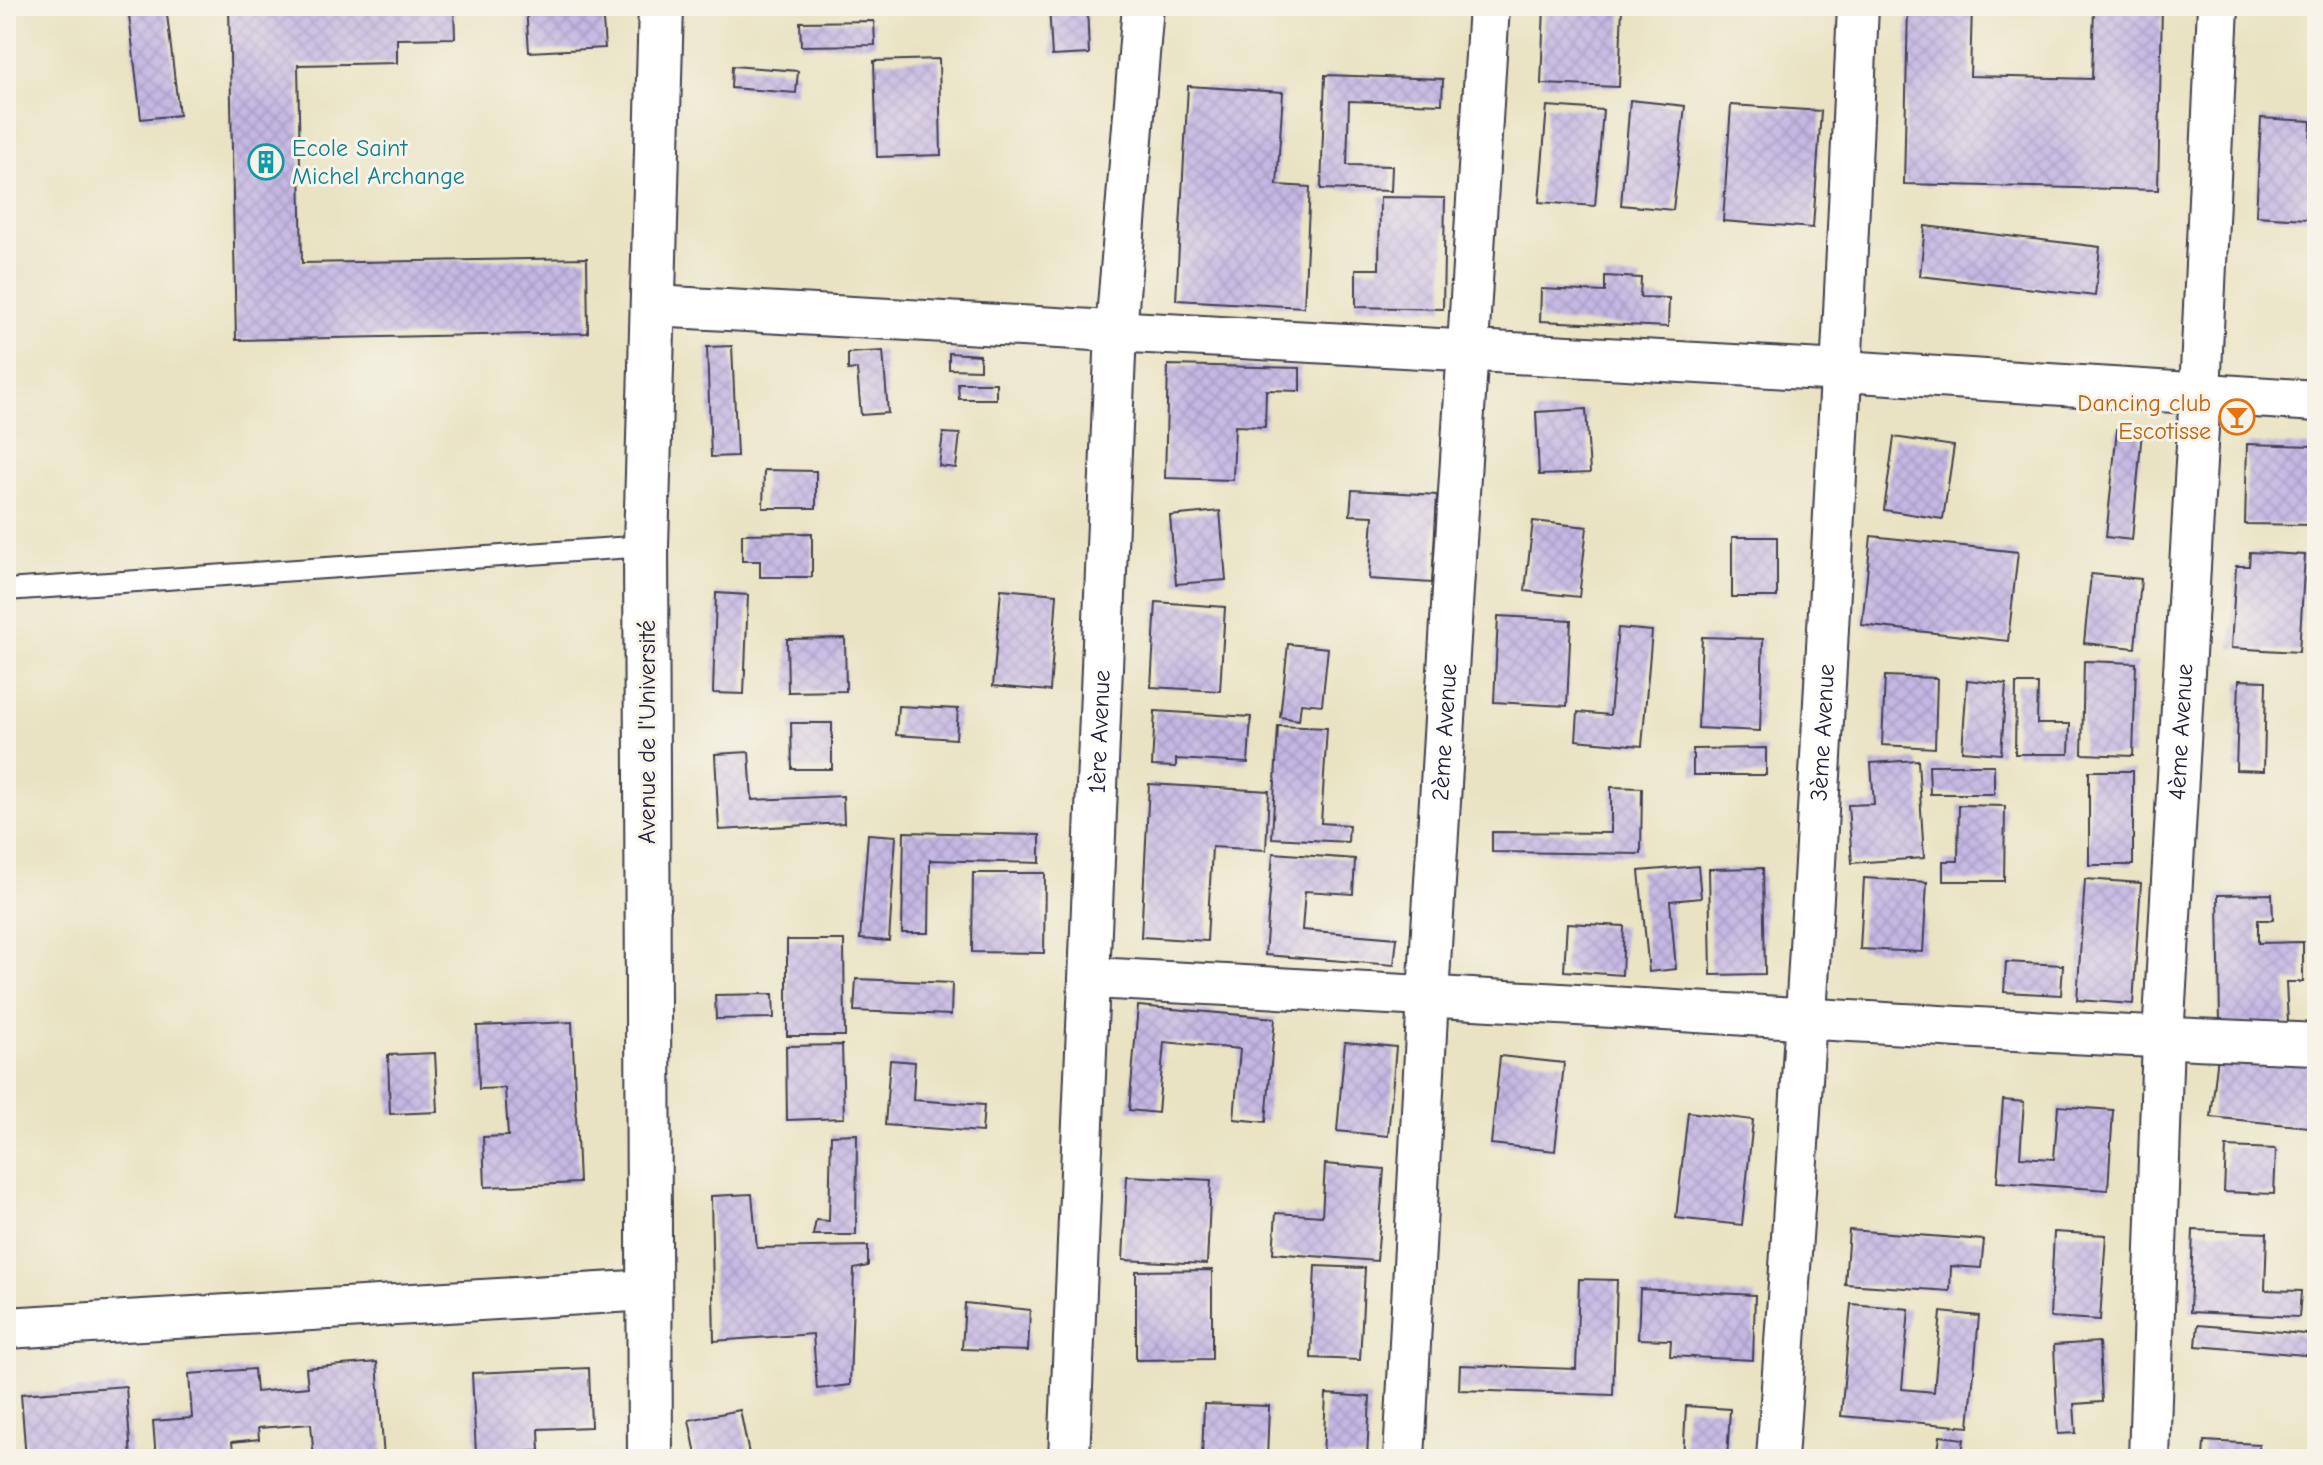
<svg xmlns="http://www.w3.org/2000/svg" width="2323" height="1465" font-family="'Comic Neue',sans-serif">
  <style>
    .building { fill: url(#building-cross-hatch) }
    .lines { fill: none; stroke-linecap: round; stroke-linejoin: round }
    .lane-casing { stroke: #403f4f; stroke-width: 24 }
    .street-casing { stroke: #403f4f; stroke-width: 44 }
    .secondary-casing { stroke: #403f4f; stroke-width: 48 }
    .lane { stroke: #fff; stroke-width: 20 }
    .street { stroke: #fff; stroke-width: 40 }
    .secondary { stroke: #fff; stroke-width: 44 }
    .labels { text-anchor: middle; dominant-baseline: central; stroke-width: 6; stroke-linejoin: round; paint-order: stroke }
    .culture-label { font-size: 24px; fill: #0d838f; stroke: #f7f3e8; text-anchor: start }
    .food-label { font-size: 24px; fill: #c56008; stroke: #f7f3e8; text-anchor: end }
    .street-label { font-size: 24px; fill: #22223b; stroke: #f7f3e8 }
  </style>
  <defs>
    <pattern id="building-cross-hatch" width="8" height="8" patternUnits="userSpaceOnUse" patternTransform="scale(2)"><rect width="8" height="8" fill="#c4b7e3"/><path d="M0 0l8 8M0 8l8-8" fill="none" stroke="#a89dc4"/></pattern>
  </defs>
  <rect width="100%" height="100%" fill="#f7f3e8"/>
  <filter id="ink" filterUnits="userSpaceOnUse"><feTurbulence type="fractalNoise" baseFrequency=".0125" numOctaves="2"/><feDisplacementMap in="SourceGraphic" scale="16" xChannelSelector="R" yChannelSelector="G"/><feConvolveMatrix kernelMatrix="1 2 1 2 8 2 1 2 1" color-interpolation-filters="sRGB"/></filter>
  <filter id="wash" filterUnits="userSpaceOnUse"><feTurbulence type="fractalNoise" baseFrequency=".006" numOctaves="4" result="noise"/><feDisplacementMap in="SourceGraphic" scale="32" xChannelSelector="R" yChannelSelector="G"/><feGaussianBlur stdDeviation="1.8" result="paint"/><feColorMatrix in="noise" values="0 0 0 0 0 0 0 0 0 0 0 0 0 0 0 0 0 1.4 0 .05"/><feComposite in="paint" operator="in"/></filter>
  <g filter="url(#wash)">
    <rect width="100%" height="100%" fill="#e9e3c3"/>
    <g id="blocks">
      <path class="building" d="M128 6H166L179 115 141 119Z
        M229 6H454L455 38 397 39V63L298 65 302 263 587 258 588 333 236 340Z
        M526 6H602L605 48 529 52Z
        M1049 6H1087L1089 54 1052 56Z
        M1544 6H1622L1619 87 1541 84Z
        M1908 6H1972L1970 76 2092 79 2094 6H2162L2158 190 1904 184Z
        M874 21 875 45 801 46 800 22Z
        M939 59 941 155 877 157 874 61Z
        M732 66 798 71 796 93 731 88Z
        M1325 75 1443 79 1442 104 1349 101 1347 165 1392 166 1391 191 1321 189Z
        M1188 86 1283 92 1277 185 1310 187 1304 307 1176 300Z
        M1630 100 1685 106 1673 210 1621 205Z
        M1731 105 1821 111 1813 228 1723 221Z
        M1547 106 1603 110 1595 206 1539 202Z
        M2261 118 2311 121 2307 219 2256 216Z
        M1380 197 1445 198 1443 309 1356 307V269H1379Z
        M1925 226 2100 247 2095 296 1920 276Z
        M1605 276 1641 278 1640 297 1669 298 1668 327 1540 321 1541 289 1605 292Z
        M2312 340H2317V369H2312Z
        M732 346 737 456 711 457 707 347Z
        M883 351 888 413 861 415 857 369 848 370V353Z
        M949 353 980 355V370L949 369Z
        M1168 365 1300 368V391L1266 390 1265 427 1235 426 1233 480 1165 478Z
        M958 383H996V399H959Z
        M1586 409 1590 473 1539 475 1536 412Z
        M2117 429 2142 431 2132 540 2106 537Z
        M943 433 960 434 956 468 939 466Z
        M1894 437 1954 446 1943 519 1884 510Z
        M2247 444 2315 446 2312 525 2245 524Z
        M764 470 816 471V508H763Z
        M1352 490 1437 495 1432 583 1369 579 1373 516 1350 515Z
        M1220 511 1226 580 1176 584 1170 516Z
        M1533 521 1587 527 1579 597 1525 591Z
        M812 533V577H760V561H742V534Z
        M1871 536 2018 552 2008 641 1862 625Z
        M1732 537H1777V597H1732Z
        M2250 552 2305 555 2299 652 2231 648 2236 566H2249Z
        M2091 574 2141 579 2135 648 2084 643Z
        M1001 589 1057 594 1050 691 993 686Z
        M716 593 748 595 744 694 713 693Z
        M1156 602 1225 607 1220 691 1151 687Z
        M1498 616 1571 620 1567 706 1494 702Z
        M1618 628 1652 631 1642 746 1576 740 1578 712 1610 715Z
        M1702 637 1763 639 1760 731 1698 728Z
        M845 638 846 691 788 692 787 639Z
        M1288 644 1328 648 1322 705 1301 703 1299 720 1280 717Z
        M2084 661 2136 663 2133 756 2082 754Z
        M1885 676 1937 678 1935 748 1882 745Z
        M1967 680 2006 684 2001 754 1962 751Z
        M2239 680 2266 681 2264 771 2236 770Z
        M2016 684H2038L2037 724H2070L2069 754H2015Z
        M898 706 958 709 956 739 896 735Z
        M1155 711 1251 717 1248 763 1176 759V767L1152 766Z
        M791 723H832V769H792Z
        M1278 726 1327 728 1321 823 1349 825 1348 842 1272 838Z
        M1766 748V775H1693V749Z
        M749 752 752 800 843 796 844 823 719 830 715 754Z
        M1918 760 1924 858 1852 863 1848 805 1874 804 1871 763Z
        M1929 765H1994V794H1930Z
        M2089 771H2133V865H2089Z
        M1149 784 1269 791 1266 850 1212 847 1207 941 1141 937Z
        M1611 787 1642 788 1641 854 1492 852V832L1611 833Z
        M1959 805 2005 806 2004 881H1943V861H1958Z
        M904 832 1040 835V863L930 860 929 933H902Z
        M868 834 896 836 889 941 860 939Z
        M1273 853 1355 859 1353 894 1305 891 1302 930 1397 938 1394 965 1265 955Z
        M1698 866 1701 898 1670 901 1676 969 1649 972 1639 871Z
        M1763 868 1765 974 1711 975 1709 869Z
        M973 873H1045L1044 953 972 952Z
        M1864 878 1927 882 1923 952 1860 949Z
        M2085 879 2141 883 2133 1004 2077 1000Z
        M2272 894 2273 920H2258V943L2303 942V982H2286L2288 1023 2220 1024 2218 895Z
        M1567 923 1624 926 1622 975 1564 971Z
        M787 940H844L845 1036H787Z
        M2006 962 2063 965 2061 995 2004 992Z
        M856 979 952 983 951 1015 854 1011Z
        M773 994 774 1018 716 1019 715 995Z
        M1138 1006 1275 1018 1266 1122 1234 1119 1240 1049 1164 1042 1158 1113 1129 1110Z
        M572 1022 579 1183 485 1187 483 1137 508 1136 505 1088 479 1089 477 1026Z
        M1345 1042 1396 1047 1388 1136 1337 1131Z
        M842 1045 844 1118 787 1120 786 1046Z
        M435 1053 438 1112 390 1114 388 1055Z
        M2218 1055 2317 1065V1128L2211 1117Z
        M1500 1056 1564 1063 1555 1151 1491 1144Z
        M890 1060 915 1062 913 1100 984 1105 982 1132 885 1125Z
        M2003 1100 2024 1102 2020 1157 2054 1159 2058 1106 2113 1110 2108 1190 1997 1182Z
        M1688 1112 1753 1120 1742 1225 1676 1218Z
        M857 1134 856 1235H813L816 1220 829 1221 831 1135Z
        M2226 1147 2276 1149 2274 1194 2224 1192Z
        M1325 1164 1384 1169 1377 1261 1273 1253 1276 1213 1322 1216Z
        M1127 1176 1211 1180 1207 1264 1123 1260Z
        M752 1194 757 1248 868 1246V1266L854 1269 850 1385 817 1389 813 1334 714 1341 711 1196Z
        M1849 1230 1984 1240 1981 1268 1951 1266 1950 1291 1845 1284Z
        M2193 1230 2267 1233 2265 1290 2301 1291 2299 1317 2190 1312Z
        M2054 1232 2106 1235 2100 1320 2050 1317Z
        M1315 1266 1365 1268 1360 1360 1311 1358Z
        M1212 1270V1359L1136 1360V1271Z
        M1579 1279 1617 1280 1613 1395 1459 1390 1460 1365 1576 1369Z
        M1640 1289 1755 1295 1753 1360 1670 1356 1671 1340 1638 1339Z
        M965 1303 1030 1310 1028 1351 962 1349Z
        M1851 1304 1909 1309 1902 1389 1934 1392 1941 1312 1979 1316 1969 1427 1841 1416Z
        M2198 1325 2317 1335V1356L2196 1346Z
        M2099 1342 2102 1402 2074 1404 2076 1433 2058 1434 2054 1345Z
        M377 1362 384 1459H314L311 1424 258 1428 259 1439 232 1442 234 1459H156L153 1421 192 1418 189 1374 254 1369 256 1392 308 1387 306 1368Z
        M589 1368 591 1427 539 1429 540 1451 476 1454 472 1373Z
        M126 1386 131 1459H26L21 1394Z
        M1326 1394 1370 1397 1367 1458 1323 1456Z
        M1204 1404 1269 1406 1267 1459H1202Z
        M1686 1406 1730 1409 1727 1459H1683Z
        M740 1410 750 1459H697L689 1420Z
        M1940 1436 1964 1439 1961 1459H1937Z
        M2204 1441 2259 1444 2258 1459H2203Z
        M911 1452 942 1457V1459H909Z"/>
    </g>
  </g>
  <g filter="url(#ink)">
    <use href="#blocks" fill-opacity="0" stroke="#403f4f" stroke-width="2"/>
    <g class="lines">
      <defs>
        <path id="lane" d="M6 590 646 546"/>
        <g id="street">
          <path d="M653 306 1843 371 2317 401"/>
          <path d="M1091 978C1499 998 1908 1028 2317 1044"/>
          <path d="M6 1328 650 1290"/>
          <path id="s1" d="M1069 1459 1116 331 1143 6"/>
          <path id="s2" d="M1404 1459 1428 995 1489 6"/>
          <path id="s3" d="M1777 1459C1811 975 1837 491 1858 6"/>
          <path id="s4" d="M2149 1459 2163 1038 2200 393 2218 6"/>
        </g>
        <path id="secondary" d="M650 1459 646 546 661 6"/>
      </defs>
      <use href="#lane" class="lane-casing"/>
      <use href="#street" class="street-casing"/>
      <use href="#secondary" class="secondary-casing"/>
      <use href="#lane" class="lane"/>
      <use href="#street" class="street"/>
      <use href="#secondary" class="secondary"/>
    </g>
  </g>
  <defs>
    <symbol id="building-ring" viewBox="-11 -11 22 22"><circle r="9.5" fill="#f7f3e8" stroke="#0f9aa8" stroke-width="1.5"/><path d="M-4-6H4V6H1V3H-1V6H-4ZM-2.5-4.3h1.7v1.8h-1.7ZM.8-4.3h1.7v1.8H.8ZM-2.5-1h1.7V.8h-1.7ZM.8-1h1.7V.8H.8Z" fill="#0f9aa8"/></symbol>
    <symbol id="bar-ring" viewBox="-11 -11 22 22"><circle r="9.5" fill="#f7f3e8" stroke="#e8710a" stroke-width="1.5"/><path d="M-6-5H6L.8 .8V4.5H3.5V6h-7V4.5H-.8V.8Z" fill="#e8710a"/></symbol>
  </defs>
  <g fill-rule="evenodd">
    <use href="#building-ring" x="246" y="142" width="40" height="40"/>
    <use href="#bar-ring" x="2217" y="397" width="40" height="40"/>
  </g>
  <g class="labels">
    <g class="culture-label">
      <text x="292" y="148">Ecole Saint<tspan x="292" dy="28">Michel Archange</tspan></text>
    </g>
    <g class="food-label">
      <text x="2211" y="403">Dancing club<tspan x="2211" dy="28">Escotisse</tspan></text>
    </g>
    <g class="street-label">
      <text transform="translate(647 732) rotate(-90)">Avenue de l'Université</text>
      <text stroke="none"><textPath href="#s1" startOffset="728">1ère Avenue</textPath></text>
      <text stroke="none"><textPath href="#s2" startOffset="728">2ème Avenue</textPath></text>
      <text stroke="none"><textPath href="#s4" startOffset="728">4ème Avenue</textPath></text>
      <text stroke="none"><textPath href="#s3" startOffset="728">3ème Avenue</textPath></text>
    </g>
  </g>
  <rect width="2323" height="1465" fill="none" stroke="#f7f3e8" stroke-width="32"/>
</svg>
